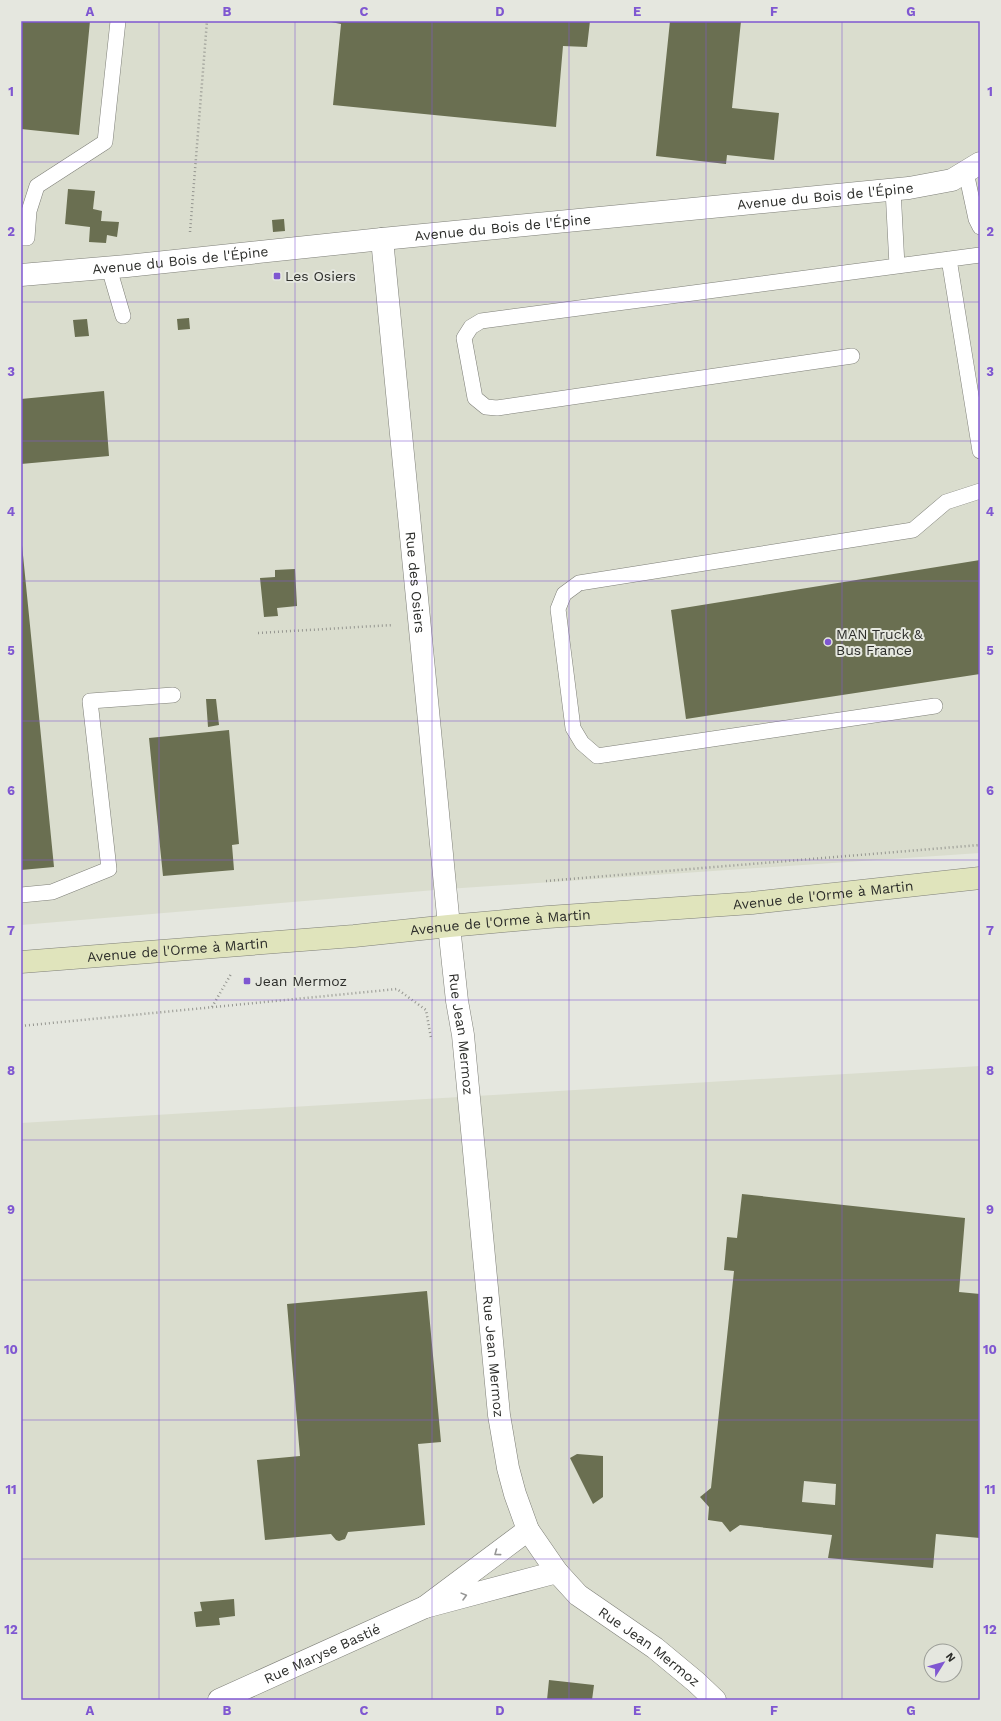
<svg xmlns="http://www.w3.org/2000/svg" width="1001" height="1721" font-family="'Work Sans',sans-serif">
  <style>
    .built { fill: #daddce; fill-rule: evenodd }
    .building { fill: #6a6f51; fill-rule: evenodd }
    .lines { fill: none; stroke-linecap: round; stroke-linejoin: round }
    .lane-casing { stroke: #7e7f78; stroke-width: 16 }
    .street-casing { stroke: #7e7f78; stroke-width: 23 }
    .secondary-casing { stroke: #7e7f78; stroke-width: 23 }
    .path { stroke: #959690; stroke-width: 2.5; stroke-dasharray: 1 3; stroke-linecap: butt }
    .lane { stroke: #fff; stroke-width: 15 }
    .street { stroke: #fff; stroke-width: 22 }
    .secondary { stroke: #e0e4bc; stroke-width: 22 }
    .oneway { stroke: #969695 }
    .grid { fill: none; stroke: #7f57d1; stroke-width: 1; stroke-opacity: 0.55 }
    .poi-dot { fill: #7f57d1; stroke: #e5e7df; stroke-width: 1.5 }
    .labels { text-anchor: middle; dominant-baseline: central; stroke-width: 4; stroke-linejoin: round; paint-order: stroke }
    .street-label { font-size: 14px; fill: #2d2e2b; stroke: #e5e7df }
    .poi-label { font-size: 14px; fill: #2d2e2b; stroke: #e5e7df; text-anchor: start }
    .neatline { fill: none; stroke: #7f57d1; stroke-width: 1.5 }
    .grid-label { font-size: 13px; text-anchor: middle; font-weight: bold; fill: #7f57d1 }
  </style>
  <rect width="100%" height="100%" fill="#e5e7df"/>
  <path class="built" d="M21 21H980V853L447 889 21 925Z
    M980 1066V1700H21V1123ZM931 1651H955V1675H931Z"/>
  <path class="building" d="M21 21H90L79 135 21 129Z
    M326 21H590L587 47 563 46 556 127 333 105 341 24Z
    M670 21H741L732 108 779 113 774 160 727 155 726 164 656 156Z
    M68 189 95 191 93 209 102 211 101 221 119 222 117 237 107 235 106 243 89 242 90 227 65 224Z
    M284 219 285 231 273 232 272 220Z
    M189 318 190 329 178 330 177 319Z
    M87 319 89 336 75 337 73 320Z
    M104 391 109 456 21 464V399Z
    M21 535 54 867 21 870Z
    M980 560V674L686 719 671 610Z
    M295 569 297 606 277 608 278 616 264 617 260 578 275 577V570Z
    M206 699H216L219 725 208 727Z
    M229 730 239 844 232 845 234 870 163 876 149 738Z
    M742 1194 965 1218 959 1292 980 1294V1538L936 1534 933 1568 828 1558 832 1535 740 1525 730 1532 722 1522 708 1520 709 1507 700 1497 711 1488 734 1271 724 1270 727 1237 737 1238ZM804 1481 836 1484 835 1505 802 1502Z
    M427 1291 441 1442 418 1444 425 1525 348 1532 345 1539 339 1541 336 1540 331 1534 265 1540 257 1460 300 1456 287 1304Z
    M577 1454 603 1456V1497L593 1504 570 1458Z
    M234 1599 235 1616 219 1618 220 1625 196 1627 194 1612 202 1611 200 1602Z
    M549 1680 594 1685 592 1700H547Z"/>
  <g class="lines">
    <defs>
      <path id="lane" d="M966 172 976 219 980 227
        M893 189 897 266
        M21 238H27L29 211 37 186 105 142 118 21
        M949 259 980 451
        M109 268 123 316
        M852 356 497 408 486 407 475 398 464 338 471 327 481 321 980 255
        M935 706 597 756 582 743 573 728 558 609 564 594 579 583 913 530 946 502 980 491
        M21 895 52 892 109 869 90 701 173 695"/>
      <g id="street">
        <path id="s1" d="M382 239 449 926 457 1001 463 1035 499 1415 508 1468 515 1494 528 1530 557 1572 578 1595 655 1648 696 1682 715 1700"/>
        <path id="s2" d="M21 275 127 266 382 239 909 188 952 180 980 163"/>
        <path d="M528 1530 425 1607 557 1572"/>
        <path id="s3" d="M219 1700 425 1607"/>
      </g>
      <g id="secondary">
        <path id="s4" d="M21 962 354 936 449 926 548 917 752 903 980 878"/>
      </g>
    </defs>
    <use href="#lane" class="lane-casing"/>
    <use href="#street" class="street-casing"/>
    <use href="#secondary" class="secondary-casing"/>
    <path class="path" d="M190 232 207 21
      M258 633 393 625
      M546 881 980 845
      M212 1007 231 974
      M21 1026 397 989 426 1010 431 1038"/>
    <use href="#lane" class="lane"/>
    <use href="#street" class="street"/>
    <use href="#secondary" class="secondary"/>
  </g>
  <defs><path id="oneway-chevron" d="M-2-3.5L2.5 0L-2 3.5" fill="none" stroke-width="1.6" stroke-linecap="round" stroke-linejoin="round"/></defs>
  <g class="oneway">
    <use href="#oneway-chevron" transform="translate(497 1553) rotate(144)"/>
    <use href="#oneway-chevron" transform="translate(464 1596) rotate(-15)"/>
  </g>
  <path class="grid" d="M159 21V1700M295 21V1700M432 21V1700M569 21V1700M706 21V1700M842 21V1700M21 162H980M21 302H980M21 441H980M21 581H980M21 721H980M21 860H980M21 1000H980M21 1140H980M21 1280H980M21 1420H980M21 1559H980"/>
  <g class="poi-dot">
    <rect x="273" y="272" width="8" height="8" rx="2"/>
    <circle cx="828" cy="642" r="4"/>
    <rect x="243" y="977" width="8" height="8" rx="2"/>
  </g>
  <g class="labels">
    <g class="street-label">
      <text stroke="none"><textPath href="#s2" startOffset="808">Avenue du Bois de l'Épine</textPath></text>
      <text stroke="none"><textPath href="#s2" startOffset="484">Avenue du Bois de l'Épine</textPath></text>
      <text stroke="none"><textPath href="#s2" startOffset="160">Avenue du Bois de l'Épine</textPath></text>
      <text stroke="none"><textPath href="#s1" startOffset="345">Rue des Osiers</textPath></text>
      <text stroke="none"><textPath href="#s4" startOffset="805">Avenue de l'Orme à Martin</textPath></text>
      <text stroke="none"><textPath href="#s4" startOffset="481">Avenue de l'Orme à Martin</textPath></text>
      <text stroke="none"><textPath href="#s4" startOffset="157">Avenue de l'Orme à Martin</textPath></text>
      <text stroke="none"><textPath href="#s1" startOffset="799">Rue Jean Mermoz</textPath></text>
      <text stroke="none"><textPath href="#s1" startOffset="1123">Rue Jean Mermoz</textPath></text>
      <text stroke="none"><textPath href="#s1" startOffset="1471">Rue Jean Mermoz</textPath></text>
      <text stroke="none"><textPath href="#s3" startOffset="113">Rue Maryse Bastié</textPath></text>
    </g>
    <g class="poi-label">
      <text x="285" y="276">Les Osiers</text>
      <text x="836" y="634">MAN Truck &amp;<tspan x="836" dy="16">Bus France</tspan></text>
      <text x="255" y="981">Jean Mermoz</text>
    </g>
  </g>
  <rect width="1001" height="1721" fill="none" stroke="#e5e7df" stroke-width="44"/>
  <g transform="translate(943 1663) rotate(53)"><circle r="19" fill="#e5e7df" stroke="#9b9d97"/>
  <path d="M0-3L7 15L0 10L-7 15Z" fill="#7f57d1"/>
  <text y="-6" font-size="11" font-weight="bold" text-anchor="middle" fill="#2d2e2b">N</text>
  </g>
  <rect x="22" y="22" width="957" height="1677" class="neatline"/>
  <g class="grid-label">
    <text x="90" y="16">A</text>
    <text x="227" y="16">B</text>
    <text x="364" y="16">C</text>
    <text x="500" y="16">D</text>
    <text x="637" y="16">E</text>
    <text x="774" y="16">F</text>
    <text x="911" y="16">G</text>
    <text x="11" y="96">1</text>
    <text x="990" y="96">1</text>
    <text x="11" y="236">2</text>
    <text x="990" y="236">2</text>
    <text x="11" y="376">3</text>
    <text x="990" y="376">3</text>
    <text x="11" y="516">4</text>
    <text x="990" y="516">4</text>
    <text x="11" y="655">5</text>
    <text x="990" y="655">5</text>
    <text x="11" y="795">6</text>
    <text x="990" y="795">6</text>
    <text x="11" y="935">7</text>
    <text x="990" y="935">7</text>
    <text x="11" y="1075">8</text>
    <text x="990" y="1075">8</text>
    <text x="11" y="1214">9</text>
    <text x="990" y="1214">9</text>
    <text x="11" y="1354">10</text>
    <text x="990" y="1354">10</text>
    <text x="11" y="1494">11</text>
    <text x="990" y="1494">11</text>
    <text x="11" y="1634">12</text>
    <text x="990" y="1634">12</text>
    <text x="90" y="1715">A</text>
    <text x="227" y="1715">B</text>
    <text x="364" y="1715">C</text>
    <text x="500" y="1715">D</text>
    <text x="637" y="1715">E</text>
    <text x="774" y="1715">F</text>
    <text x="911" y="1715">G</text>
  </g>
</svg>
